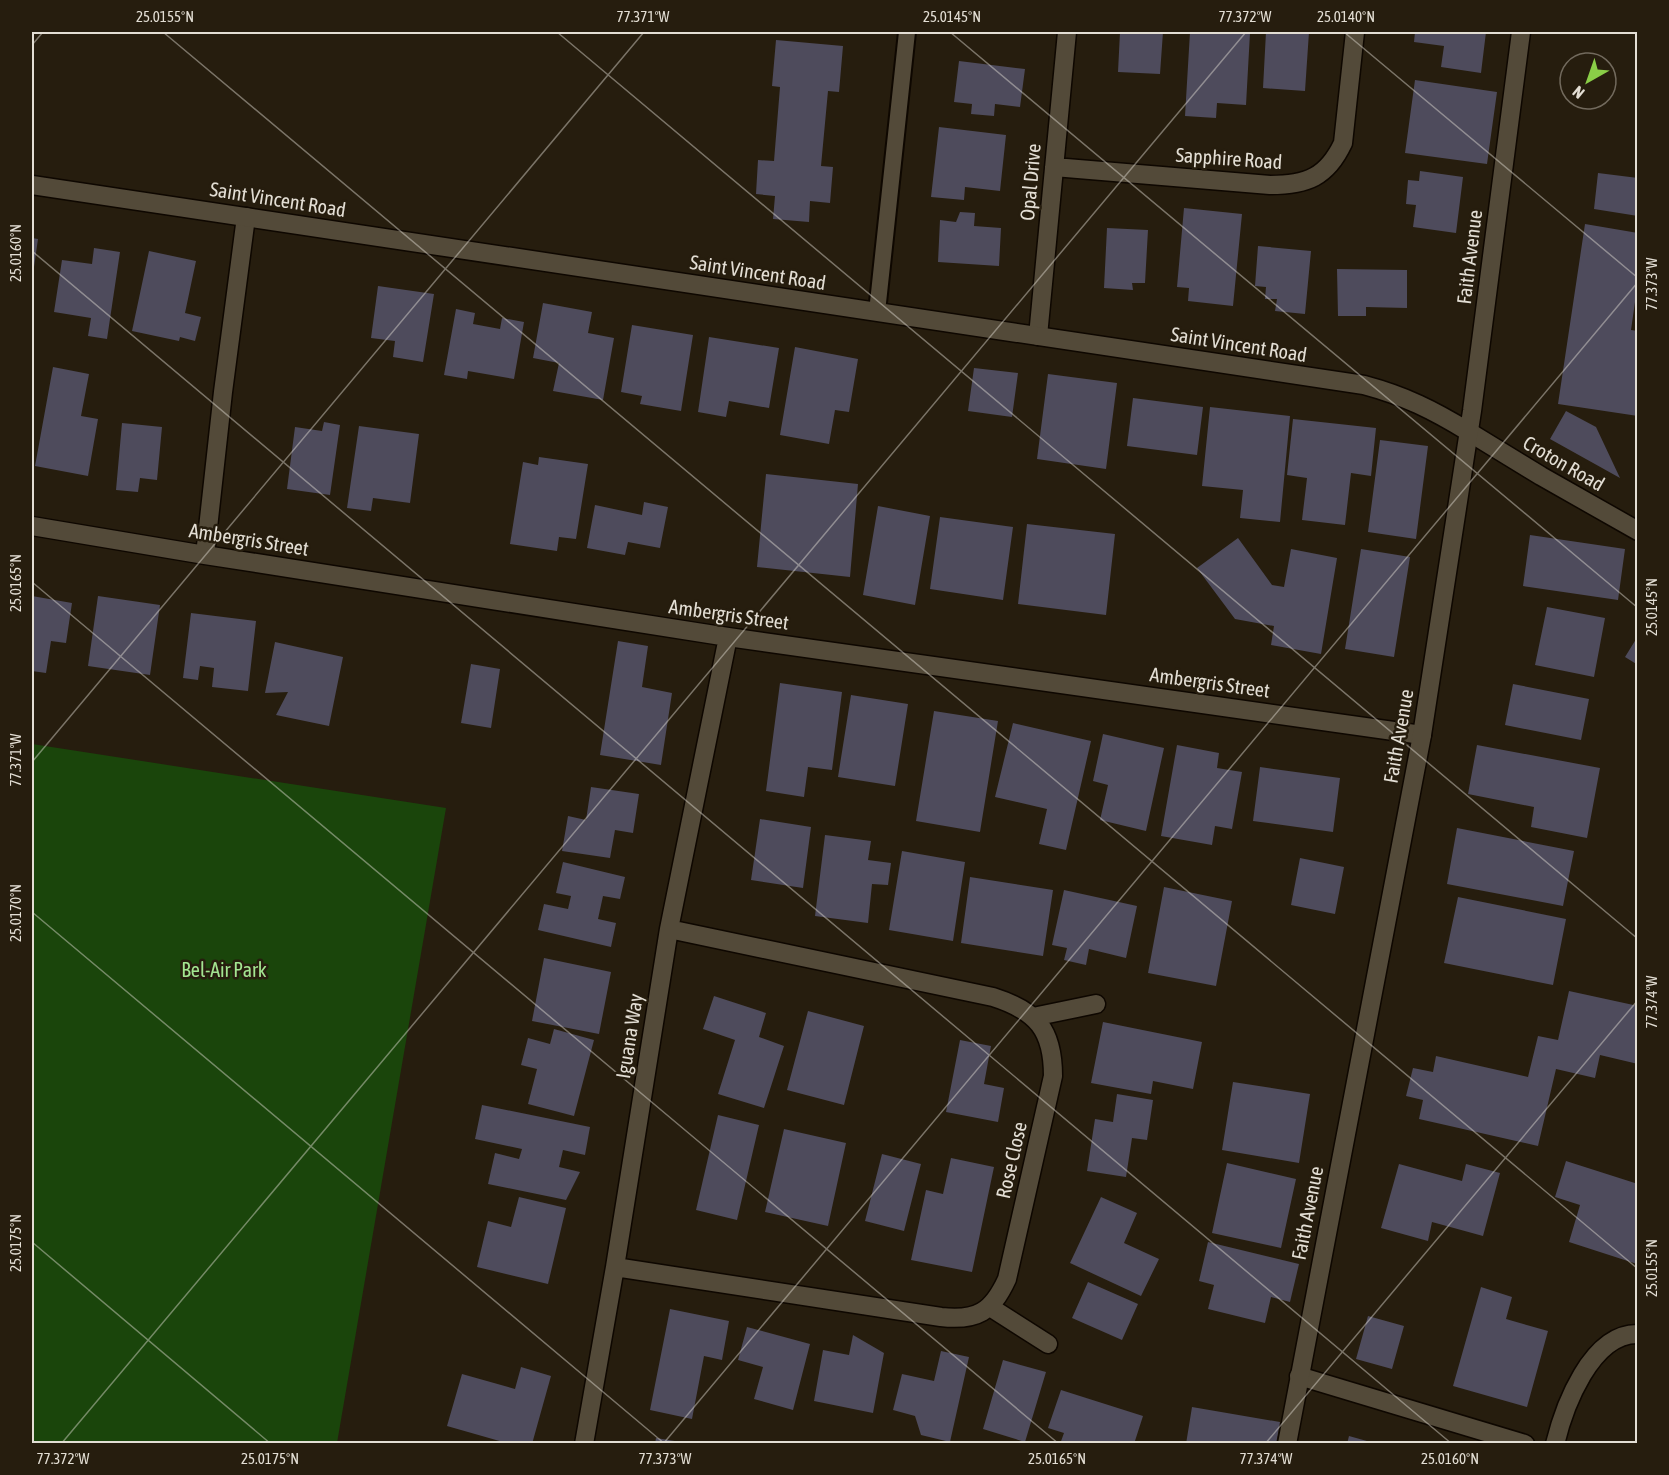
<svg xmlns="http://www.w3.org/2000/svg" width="1669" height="1475" font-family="'Asap Condensed',sans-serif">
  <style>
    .green { fill: #1a450b }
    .building { fill: #4e4b5c }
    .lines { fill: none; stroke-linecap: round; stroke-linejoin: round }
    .service-casing { stroke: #0e0700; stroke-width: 20 }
    .minor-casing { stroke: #0e0700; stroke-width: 21 }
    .tertiary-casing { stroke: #0e0700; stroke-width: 21 }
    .service { stroke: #534a39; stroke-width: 16 }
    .minor { stroke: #534a39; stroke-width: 18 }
    .tertiary { stroke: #534a39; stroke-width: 18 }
    .ticks { fill: none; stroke: #e3ded4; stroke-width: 1.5; stroke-opacity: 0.45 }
    .labels { text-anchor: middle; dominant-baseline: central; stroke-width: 5; stroke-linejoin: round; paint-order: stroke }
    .street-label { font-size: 20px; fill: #e3ded4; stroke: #261d0e }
    .park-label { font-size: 20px; fill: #a3e591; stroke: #261d0e }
    .neatline { fill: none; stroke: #e3ded4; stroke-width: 2 }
    .ticks-label { font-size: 15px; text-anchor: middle; fill: #e3ded4 }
  </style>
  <rect width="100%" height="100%" fill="#261d0e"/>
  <path class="green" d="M32 744 446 808 337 1443H32Z"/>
  <path class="building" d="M1120 32H1163L1160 74 1118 72Z
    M1190 32 1250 33 1246 105 1217 103 1216 118 1185 116Z
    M1266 32H1309L1305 91 1263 88Z
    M1415 32H1486L1481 73 1441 67 1444 46 1414 42Z
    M776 40 843 46 839 92 828 91 821 166 833 167 830 203 810 201 809 222 773 219 775 196 756 194 758 160 774 161 780 87 772 86Z
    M959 61 1025 69 1020 107 995 104 994 116 971 114 972 104 954 102Z
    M1415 80 1497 92 1487 164 1405 153Z
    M939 127 1006 135 1000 191 965 187 964 200 931 197Z
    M1420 171 1463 177 1456 233 1413 227 1416 205 1406 204 1408 180 1419 181Z
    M1598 173 1638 178V216L1594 209Z
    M1184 208 1242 214 1233 306 1188 301 1189 288 1177 287Z
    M960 212 975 213 974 226 1001 228 999 266 938 262 940 220 956 222Z
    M1585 224 1638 233V281L1631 330 1638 331V416L1558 404Z
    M1107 228 1148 230 1145 283H1132L1133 290 1104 288Z
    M32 238 38 239 33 274H32Z
    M1258 246 1311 251 1305 314 1275 311 1277 299H1265L1266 287 1255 286Z
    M94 248 120 252 107 339 88 336 91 318 54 312 62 260 92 264Z
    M149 251 196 261 185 313 201 317 195 341 180 337 179 341 132 331Z
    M1337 269 1407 270V308L1366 307V316H1338Z
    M378 286 434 294 423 362 393 357 395 341 371 338Z
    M543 303 592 312 588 333 614 338 603 400 553 391 559 363 533 358Z
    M456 309 475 313 473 324 500 329 502 318 524 322 514 379 468 371 467 379 444 375Z
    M632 325 693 335 681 411 640 404 642 396 621 392Z
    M709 337 779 348 769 408 729 401 726 417 698 412Z
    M795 347 858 359 849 412 835 410 829 444 780 435Z
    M53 367 89 374 81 416 98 419 88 476 35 466Z
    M974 368 1018 373 1012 417 968 411Z
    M1048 374 1117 383 1106 469 1037 459Z
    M1133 398 1203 407 1197 455 1127 446Z
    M1210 407 1290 416 1280 522 1240 518 1243 490 1202 486Z
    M1566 411 1596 427 1620 478 1550 439Z
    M1293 419 1376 428 1371 476 1351 473 1345 525 1302 520 1307 478 1287 475Z
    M324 422 340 425 330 495 287 489 295 427 322 431Z
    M122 423 162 427 157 480 140 478 138 492 116 490Z
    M359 426 419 434 410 503 373 498 371 511 347 508Z
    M1380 440 1428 446 1416 539 1368 532Z
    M539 457 588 464 576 539 559 537 557 551 510 544 523 462 538 465Z
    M766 474 858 484 850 577 757 567Z
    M644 502 668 507 660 548 628 542 625 555 587 548 595 505 642 515Z
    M878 506 930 516 915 605 863 595Z
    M940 517 1013 527 1003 600 930 589Z
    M1027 524 1115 534 1106 615 1018 604Z
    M1530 535 1625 549 1618 600 1523 586Z
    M1238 538 1272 585 1284 587 1291 549 1337 558 1321 654 1271 645 1274 626 1235 619 1197 568Z
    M1361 549 1410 557 1394 657 1345 649Z
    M32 596 72 603 66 643 51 641 46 673 32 671Z
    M98 596 160 605 150 675 88 666Z
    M1547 607 1605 618 1594 677 1535 665Z
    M191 613 256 621 248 691 212 687 214 668 200 666 198 680 183 678Z
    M1638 636V665L1625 657Z
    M618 641 648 646 642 687 672 693 661 765 600 755Z
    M275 642 343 657 329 726 276 715 288 692 265 693Z
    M471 664 500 669 491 728 461 723Z
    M780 683 842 692 832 770 808 767 804 797 766 791Z
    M1513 684 1589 699 1581 740 1505 725Z
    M851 695 908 704 895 786 838 777Z
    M934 711 998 721 980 832 916 821Z
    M1013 723 1091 741 1066 850 1039 844 1047 809 995 797Z
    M1103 734 1164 748 1146 831 1100 820 1108 785 1093 781Z
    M1177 745 1219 753 1217 768 1242 772 1232 829 1215 826 1212 845 1161 836Z
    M1477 745 1600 768 1587 838 1531 827 1534 807 1468 794Z
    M1260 767 1340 778 1333 832 1253 821Z
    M591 787 639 794 633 833 615 830 610 858 562 851 568 816 586 820Z
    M760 819 811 827 803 888 751 880Z
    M1457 828 1574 851 1563 906 1447 884Z
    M825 835 871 841 868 860 891 863 888 885 872 884 868 923 815 916Z
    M902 851 965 862 953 941 889 930Z
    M1300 858 1344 867 1335 914 1291 905Z
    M563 862 625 877 620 899 603 896 598 919 616 923 611 947 538 930 544 904 568 909 571 896 556 893Z
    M970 877 1053 890 1043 956 961 943Z
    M1164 887 1232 901 1216 986 1148 973Z
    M1064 890 1137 906 1126 958 1089 949 1086 965 1064 960 1067 948 1052 945Z
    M1458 897 1566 919 1553 985 1444 963Z
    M544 958 611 972 599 1034 532 1021Z
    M1569 991 1638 1006V1064L1600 1055 1595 1078 1556 1069 1538 1146 1419 1119 1423 1100 1406 1096 1413 1068 1433 1072 1436 1056 1528 1077 1538 1036 1558 1040Z
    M714 996 766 1013 759 1037 784 1046 764 1108 718 1094 735 1040 703 1029Z
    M808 1011 864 1026 844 1105 787 1090Z
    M1103 1022 1202 1042 1193 1089 1153 1081 1151 1094 1091 1083Z
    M554 1029 594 1040 574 1116 528 1104 537 1069 521 1065 528 1038 550 1044Z
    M960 1040 991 1046 984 1084 1004 1088 998 1122 946 1112Z
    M1233 1082 1310 1094 1299 1163 1222 1150Z
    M1117 1094 1153 1100 1147 1140 1132 1138 1126 1177 1087 1171 1095 1119 1113 1122Z
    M482 1105 590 1127 585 1155 563 1150 559 1167 580 1172 566 1200 488 1184 495 1153 519 1159 522 1149 475 1139Z
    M718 1115 759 1125 737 1220 696 1210Z
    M784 1129 846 1143 828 1226 765 1212Z
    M882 1154 921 1164 904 1231 865 1221Z
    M951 1158 994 1167 972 1272 911 1260 926 1190 943 1194Z
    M1566 1161 1638 1184 1637 1264 1569 1242 1580 1205 1555 1197Z
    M1227 1163 1296 1179 1281 1248 1212 1233Z
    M1399 1164 1462 1181 1466 1164 1500 1173 1483 1236 1432 1222 1428 1241 1381 1228Z
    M519 1197 566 1208 548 1284 477 1267 488 1221 511 1227Z
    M1101 1197 1137 1213 1124 1243 1159 1259 1141 1296 1070 1263Z
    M1208 1242 1299 1264 1290 1302 1271 1297 1265 1323 1208 1309 1214 1285 1199 1281Z
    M1088 1282 1138 1304 1122 1340 1072 1318Z
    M1481 1287 1512 1297 1506 1319 1548 1331 1527 1407 1453 1386Z
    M670 1309 729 1321 722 1360 704 1356 692 1419 650 1410Z
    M1368 1316 1404 1326 1392 1369 1356 1359Z
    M747 1327 810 1344 793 1410 754 1399 763 1367 738 1360Z
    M853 1335 884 1353 873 1413 814 1401 823 1350 849 1355Z
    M941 1351 969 1357 950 1442 921 1435 915 1416 893 1410 902 1374 934 1381Z
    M1003 1360 1046 1372 1025 1442 983 1429Z
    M521 1367 551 1376 532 1444H510L447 1426 462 1374 515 1389Z
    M1061 1390 1143 1416 1134 1444H1060L1064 1433 1048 1428Z
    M1192 1407 1280 1422 1276 1444H1186Z
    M1349 1436 1374 1443V1444H1347Z
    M656 1438 681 1442V1444H655Z"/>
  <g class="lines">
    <defs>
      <path id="service" d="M877 312 907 32"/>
      <path id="minor" d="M1054 167 1270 185C1307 185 1327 177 1343 143L1355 32
        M1038 336 1067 32
        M1469 432 1541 476 1638 531
        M32 526 205 555 728 637 1422 735
        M205 555 223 392 246 217
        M1033 1017 1096 1004
        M615 1267 941 1317C977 1321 992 1312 1007 1279L1053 1076C1053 1030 1037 1011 993 997L669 929
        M990 1307 1048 1344
        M1299 1376 1525 1444
        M584 1444 615 1267 669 929 728 637
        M1555 1444C1564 1407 1591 1333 1638 1334"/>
      <path id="tertiary" d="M32 185 1364 385C1405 396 1433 410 1469 432
        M1287 1444 1422 735 1472 411 1521 32"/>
    </defs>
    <use href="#service" class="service-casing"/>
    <use href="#minor" class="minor-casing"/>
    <use href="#tertiary" class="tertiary-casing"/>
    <use href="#service" class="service"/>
    <use href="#minor" class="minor"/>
    <use href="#tertiary" class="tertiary"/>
  </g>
  <path class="ticks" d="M163 32 1638 1269M557 32 1638 939M950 32 1638 608M1344 32 1638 278M32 45 43 32M32 251 1452 1444M32 582 1059 1444M32 762 644 32M32 912 665 1444M32 1242 271 1444M61 1444 1246 32M663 1444 1638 282M1265 1444 1638 1000"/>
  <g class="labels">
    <g class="street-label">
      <text transform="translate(1229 158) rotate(4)">Sapphire Road</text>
      <text transform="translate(1030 182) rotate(-85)">Opal Drive</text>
      <text transform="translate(278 199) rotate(9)">Saint Vincent Road</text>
      <text transform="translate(1469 257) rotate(-83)">Faith Avenue</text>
      <text transform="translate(758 272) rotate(9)">Saint Vincent Road</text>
      <text transform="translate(1239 344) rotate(9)">Saint Vincent Road</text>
      <text transform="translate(1564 463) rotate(30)">Croton Road</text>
      <text transform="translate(249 539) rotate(9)">Ambergris Street</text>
      <text transform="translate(729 614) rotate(8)">Ambergris Street</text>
      <text transform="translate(1210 682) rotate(8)">Ambergris Street</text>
      <text transform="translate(1398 736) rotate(-80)">Faith Avenue</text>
      <text transform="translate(629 1036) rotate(-81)">Iguana Way</text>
      <text transform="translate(1011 1160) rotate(-77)">Rose Close</text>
      <text transform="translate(1307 1213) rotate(-79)">Faith Avenue</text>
    </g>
    <g class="park-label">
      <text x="224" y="969">Bel-Air Park</text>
    </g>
  </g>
  <rect width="1669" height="1475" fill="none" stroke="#261d0e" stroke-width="66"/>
  <g transform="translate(1588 81) rotate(220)"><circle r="28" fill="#261d0e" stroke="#726a5d" stroke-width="1.5"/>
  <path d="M0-4.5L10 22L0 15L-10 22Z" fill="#8ace47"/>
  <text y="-9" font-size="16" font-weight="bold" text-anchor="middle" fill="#e3ded4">N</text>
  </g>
  <rect x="33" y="33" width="1603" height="1409" class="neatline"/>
  <g class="ticks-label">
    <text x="165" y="22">25.0155°N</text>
    <text x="643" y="22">77.371°W</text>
    <text x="952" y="22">25.0145°N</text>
    <text x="1245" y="22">77.372°W</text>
    <text x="1346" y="22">25.0140°N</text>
    <text transform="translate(16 253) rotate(-90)" y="5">25.0160°N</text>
    <text transform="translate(1652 284) rotate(-90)" y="5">77.373°W</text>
    <text transform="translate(16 583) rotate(-90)" y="5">25.0165°N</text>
    <text transform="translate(1652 607) rotate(-90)" y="5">25.0145°N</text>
    <text transform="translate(16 760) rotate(-90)" y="5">77.371°W</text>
    <text transform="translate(16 913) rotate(-90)" y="5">25.0170°N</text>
    <text transform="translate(1652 1002) rotate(-90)" y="5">77.374°W</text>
    <text transform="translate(16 1243) rotate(-90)" y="5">25.0175°N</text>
    <text transform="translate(1652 1268) rotate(-90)" y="5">25.0155°N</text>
    <text x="63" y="1464">77.372°W</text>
    <text x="270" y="1464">25.0175°N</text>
    <text x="665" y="1464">77.373°W</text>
    <text x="1057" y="1464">25.0165°N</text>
    <text x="1266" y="1464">77.374°W</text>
    <text x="1450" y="1464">25.0160°N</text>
  </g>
</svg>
